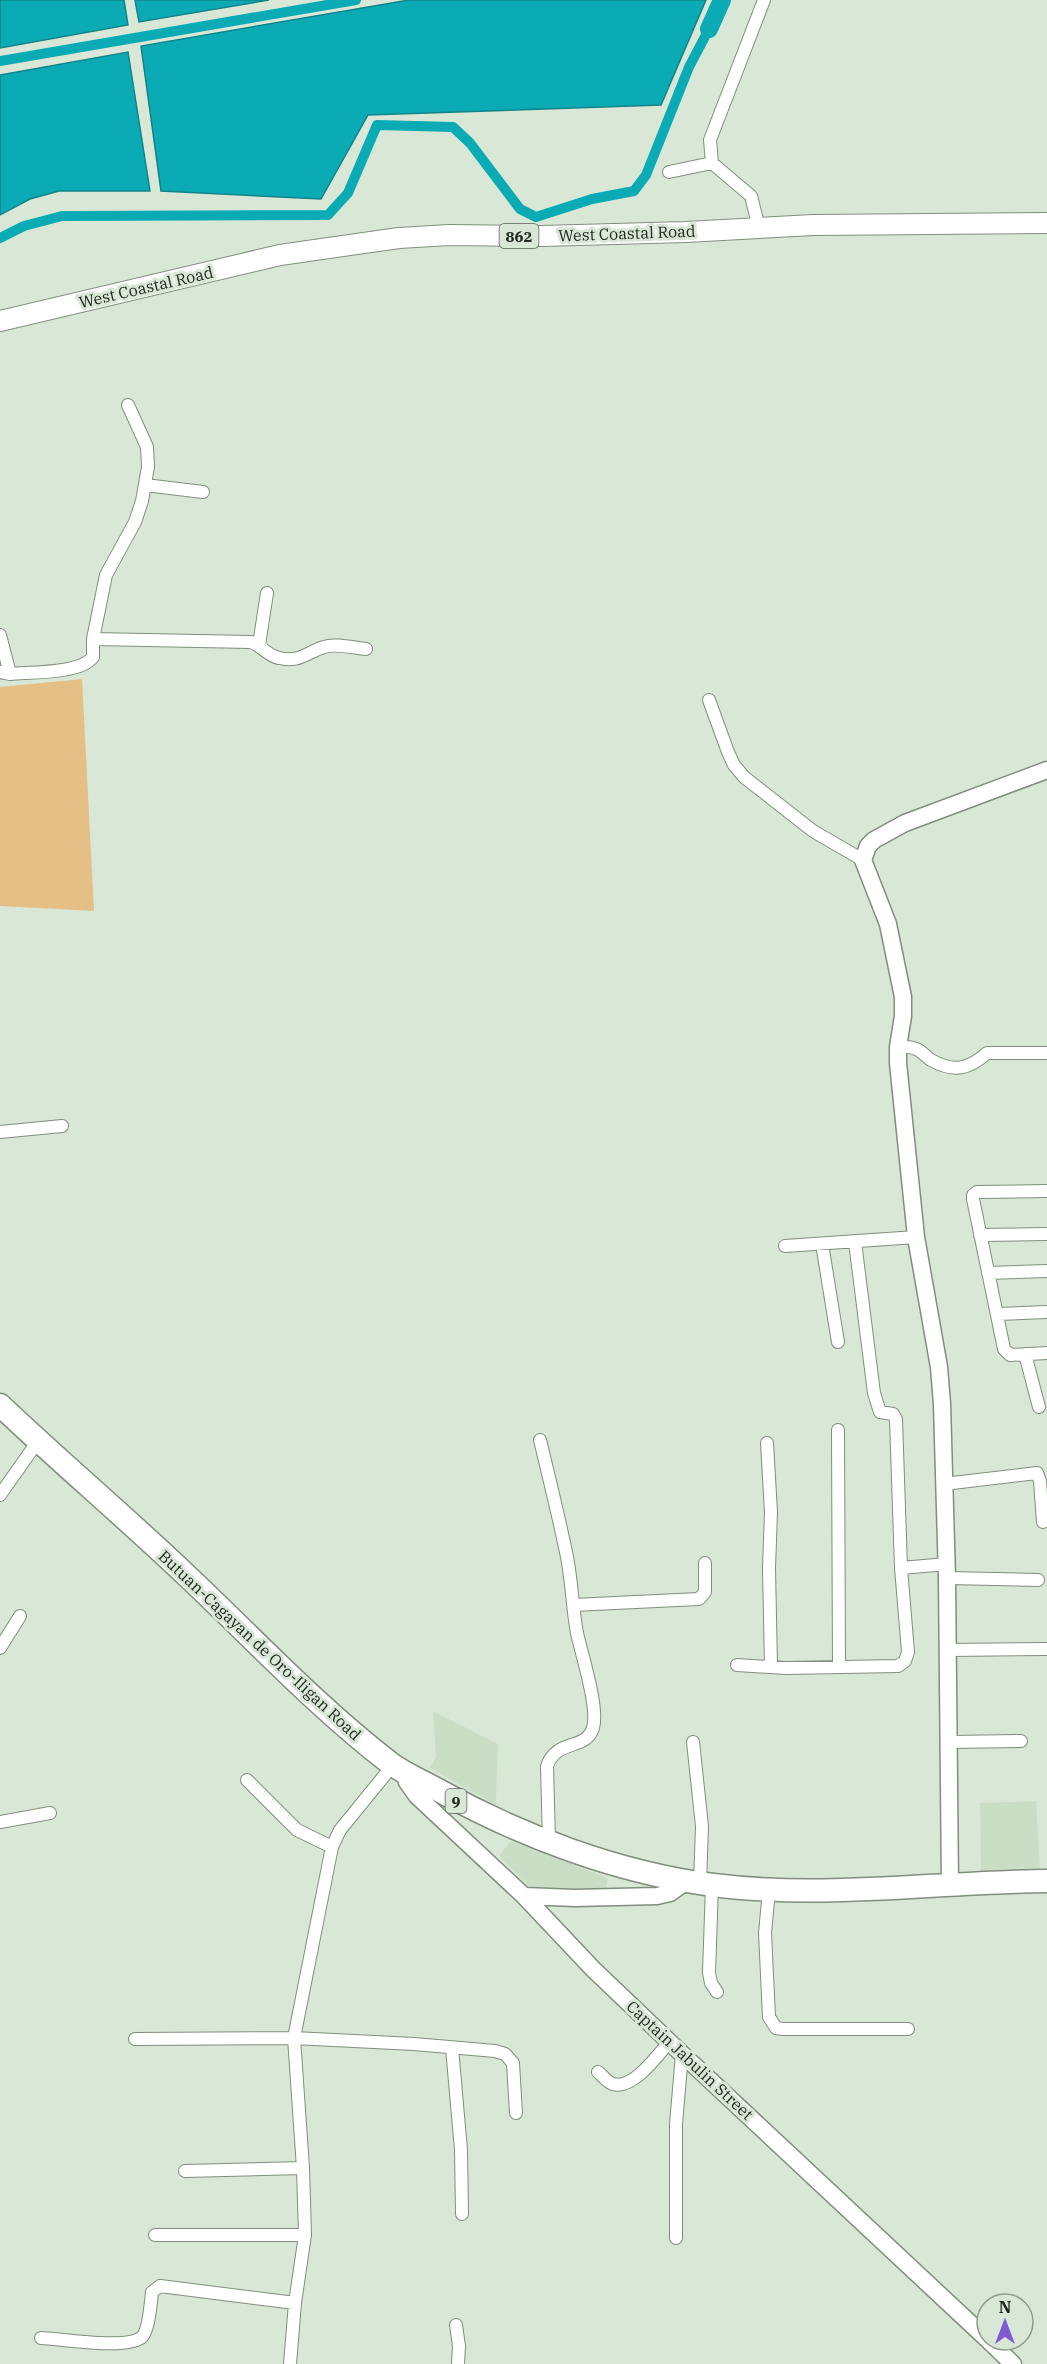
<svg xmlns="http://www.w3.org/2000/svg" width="1047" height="2364" font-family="'IBM Plex Serif',serif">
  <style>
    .built { fill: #cadec6 }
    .green { fill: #e5c086 }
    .water { fill: #0babb5; stroke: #128489; stroke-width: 1.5 }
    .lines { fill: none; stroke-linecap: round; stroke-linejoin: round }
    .canal { stroke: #0babb5; stroke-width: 10 }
    .river { stroke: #0babb5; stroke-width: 18 }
    .street-casing { stroke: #818e7e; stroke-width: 14 }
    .secondary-casing { stroke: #818e7e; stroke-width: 19 }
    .primary-casing { stroke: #818e7e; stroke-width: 22 }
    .highway-casing { stroke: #818e7e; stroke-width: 25 }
    .street { stroke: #fff; stroke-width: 12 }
    .secondary { stroke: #fff; stroke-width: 16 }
    .primary { stroke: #fff; stroke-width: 20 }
    .highway { stroke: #fff; stroke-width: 22 }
    .labels { text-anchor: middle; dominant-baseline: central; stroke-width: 6; stroke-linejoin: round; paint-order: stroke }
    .shield { fill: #d9e8d6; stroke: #5a6258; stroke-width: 1.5 }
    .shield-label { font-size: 15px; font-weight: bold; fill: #232822 }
    .street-label { font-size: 16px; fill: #232822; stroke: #d9e8d6 }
  </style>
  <rect width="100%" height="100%" fill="#d9e8d6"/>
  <path class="built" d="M433 1711 498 1744 496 1805 430 1768 436 1757Z
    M1036 1801 1040 1870 981 1872 980 1803Z
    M511 1841 608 1878 606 1891 533 1890 499 1856Z"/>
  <path class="green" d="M82 679 94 911 0 906V687Z"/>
  <path class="water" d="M0 0H124L128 25 0 48Z
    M135 0H269L139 22Z
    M409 0H706L661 105 368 115 321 199 161 191 141 46Z
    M128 52 150 191H59L30 199 0 215V75Z"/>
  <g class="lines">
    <path class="canal" d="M0 61 356 0
      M0 238 24 226 62 216 328 215 348 193 377 125 453 127 470 143 520 209 536 217 592 199 634 191 646 175 689 67 709 29"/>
    <path class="river" d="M709 29 722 0"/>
    <defs>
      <path id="street" d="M669 172 712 163
        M759 228 751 196 712 163 710 140 764 0
        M145 485 203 492
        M0 635 10 674
        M93 639 251 642C262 646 268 656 279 658 300 663 307 652 324 647 335 643 354 648 366 649
        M259 645 267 593
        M0 672 10 674C31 672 80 674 93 657V639L106 575 135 522 142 501 148 467 147 447 128 405
        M709 700 728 752 734 765 744 777 813 831 863 860
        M898 1047C904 1047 911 1046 916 1049 922 1051 926 1057 931 1060 954 1073 969 1069 987 1053H1047
        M0 1132 62 1126
        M1047 1191 977 1192 973 1195V1199L1004 1349 1010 1355 1047 1353
        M980 1235 1047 1234
        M822 1244 838 1342
        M785 1246 916 1237
        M988 1273 1047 1271
        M998 1314 1047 1312
        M1025 1354 1039 1407
        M838 1430 839 1667
        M540 1440C549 1477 558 1514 566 1552 572 1579 572 1607 577 1633 582 1656 599 1708 593 1728 586 1751 557 1738 547 1766L549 1841
        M767 1443 771 1512 769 1568 771 1667
        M944 1484 1037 1473 1040 1481 1043 1522
        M0 1495 38 1441
        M901 1568 947 1564
        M947 1578 1038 1580
        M573 1605 699 1599 705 1592V1563
        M0 1648 20 1616
        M948 1650 1047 1649
        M737 1665 786 1668 898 1666 905 1661 908 1652 901 1568 896 1419 893 1414 880 1412 874 1393 855 1242
        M693 1742 702 1826 700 1883
        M949 1742 1021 1741
        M247 1780 297 1830 332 1847
        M0 1822 50 1813
        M712 1885 709 1973 711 1983 717 1992
        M769 1890 765 1933 769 2017 776 2028 783 2029H908
        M135 2039 294 2038 414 2044 495 2051 505 2054 513 2063 516 2113
        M452 2048 461 2150 462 2214
        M598 2072C603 2076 607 2082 613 2084 633 2090 658 2055 669 2042
        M185 2171 303 2168
        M155 2235H305
        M676 2238V2124L682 2054
        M456 2325 459 2346 458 2364
        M41 2338C62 2339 127 2350 142 2337 149 2330 151 2301 152 2292L160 2286 295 2303
        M290 2364 295 2303 305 2235 303 2168 294 2038 332 1847 340 1830 393 1765"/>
      <path id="secondary" d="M404 1772 407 1782 417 1796 524 1896 593 1969 682 2054 987 2339
        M950 1886 947 1578 942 1404 939 1367 916 1237 898 1063V1047L903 1016V997L888 924 863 860 868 846 874 840 905 823 1047 770
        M524 1896 575 1898 657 1896 670 1893 687 1881
        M988 2340 1013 2364"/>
      <path id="primary" d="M0 321 280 255 399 238 449 235 542 236 686 232 813 225 1047 223"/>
      <path id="highway" d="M0 1405C60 1462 124 1516 184 1573 252 1637 316 1706 390 1763 405 1774 422 1781 438 1790 521 1836 618 1873 713 1885 824 1899 935 1882 1047 1881"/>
    </defs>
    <use href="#street" class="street-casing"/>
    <use href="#secondary" class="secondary-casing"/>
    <use href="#primary" class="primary-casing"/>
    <use href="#highway" class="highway-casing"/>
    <use href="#street" class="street"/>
    <use href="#secondary" class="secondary"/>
    <use href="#primary" class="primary"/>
    <use href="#highway" class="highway"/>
  </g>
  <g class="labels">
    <g class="shield">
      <rect x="499.5" y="224" width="39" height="24" rx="4.5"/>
      <rect x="445.5" y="1789" width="21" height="24" rx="4.5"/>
    </g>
    <g class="shield-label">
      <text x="519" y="236">862</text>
      <text x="456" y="1801">9</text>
    </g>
    <g class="street-label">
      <text transform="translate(627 233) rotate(-2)">West Coastal Road</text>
      <text transform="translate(146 287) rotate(-13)">West Coastal Road</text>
      <text transform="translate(260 1645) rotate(43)">Butuan-Cagayan de Oro-Iligan Road</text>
      <text transform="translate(690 2060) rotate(43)">Captain Jabulin Street</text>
    </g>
  </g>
  <g transform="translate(1005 2322)"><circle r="28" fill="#d9e8d6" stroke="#909b8e" stroke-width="1.5"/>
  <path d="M0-4.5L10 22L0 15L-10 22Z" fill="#8159d3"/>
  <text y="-9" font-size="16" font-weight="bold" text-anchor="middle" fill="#232822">N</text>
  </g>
</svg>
